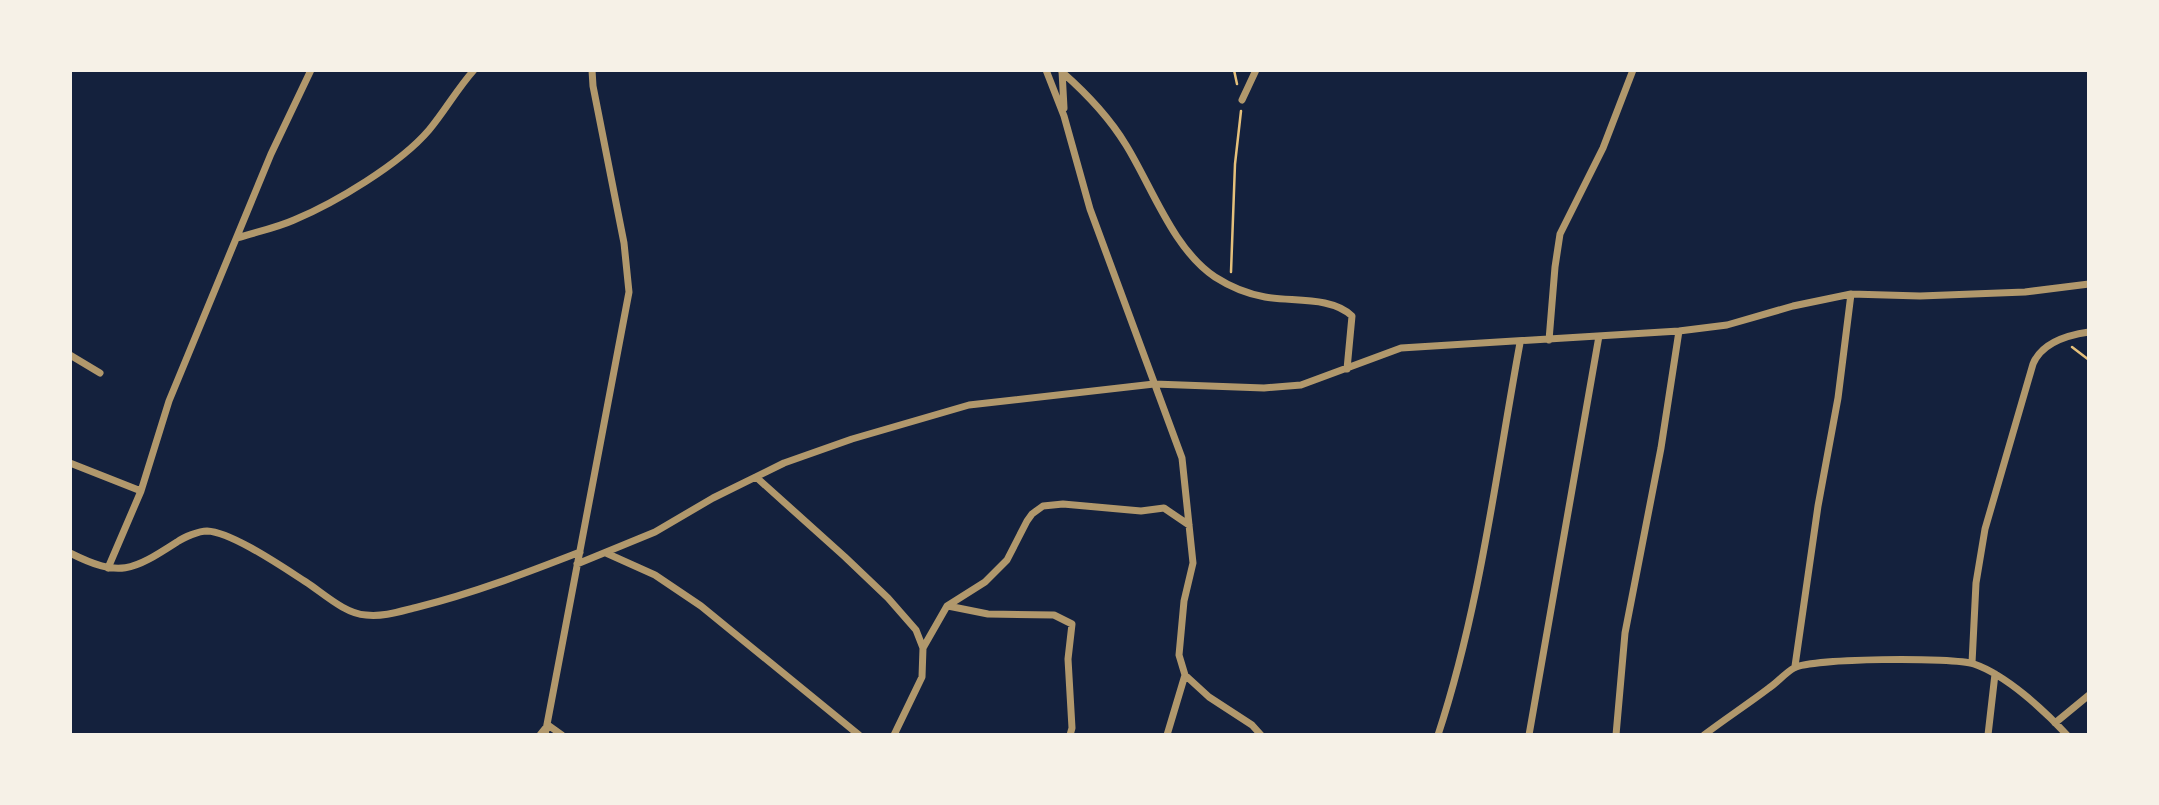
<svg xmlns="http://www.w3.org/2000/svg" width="2159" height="805" font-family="Quicksand,sans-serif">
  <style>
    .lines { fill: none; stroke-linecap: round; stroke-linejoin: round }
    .path { stroke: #e5c07b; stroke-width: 2.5 }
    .minor { stroke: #b1986c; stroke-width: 7 }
  </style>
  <rect width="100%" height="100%" fill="#14213d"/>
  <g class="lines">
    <path class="path" d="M1234 70 1237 84
      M1231 272 1235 164 1241 111
      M2072 347 2089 360"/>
    <path class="minor" d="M1046 70 1064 116 1090 209 1182 458 1193 563 1184 601 1179 655 1185 675 1209 697 1252 725 1261 735
      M1062 71 1064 108
      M1062 72C1086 93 1109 117 1126 145 1152 187 1173 249 1215 277 1229 286 1248 294 1265 297 1292 302 1331 296 1352 316L1347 369
      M1242 100 1256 70
      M237 238C256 232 276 228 294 220 335 203 400 164 429 130 445 111 457 89 474 70
      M1549 340 1555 267 1560 234 1603 148 1633 70
      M70 355 100 373
      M70 463 141 491
      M756 477 845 557 888 598 916 630 923 648 922 677 894 735
      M70 553C120 578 132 571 177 542 184 537 199 531 207 531 232 532 284 568 306 582 323 593 345 614 366 615 384 617 401 611 418 607 474 593 526 573 580 552
      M606 553 655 575 701 606 859 735
      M577 564 655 532 713 498 784 463 852 439 969 405 1154 384 1264 388 1301 385 1401 348 1679 331 1727 325 1793 306 1851 294 1920 296 2025 292 2089 284
      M108 568 141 491 169 401 271 154 311 70
      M948 606 988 614 1054 615 1072 624 1068 659 1072 728 1070 735
      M923 648 947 606 985 582 1007 560 1027 521 1032 514 1043 506 1063 504 1141 511 1164 508 1189 525
      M1972 663 1976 583 1985 529 2033 364C2042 342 2068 335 2089 332
      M1795 666 1818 506 1838 398 1851 294
      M2055 723 2089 695
      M540 735 548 725 562 735
      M545 735 629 292 624 243 593 86 592 70
      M1167 735 1185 675
      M1438 735C1480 608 1496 473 1520 343
      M1529 735 1599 336
      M1616 735 1625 633 1661 448 1679 331
      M1704 735C1725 719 1748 704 1769 688 1778 682 1785 673 1794 668 1809 658 1955 657 1974 664 2006 675 2044 710 2067 735
      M1988 735 1995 674"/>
  </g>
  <rect width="2159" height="805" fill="none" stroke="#f6f1e7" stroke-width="144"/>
</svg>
